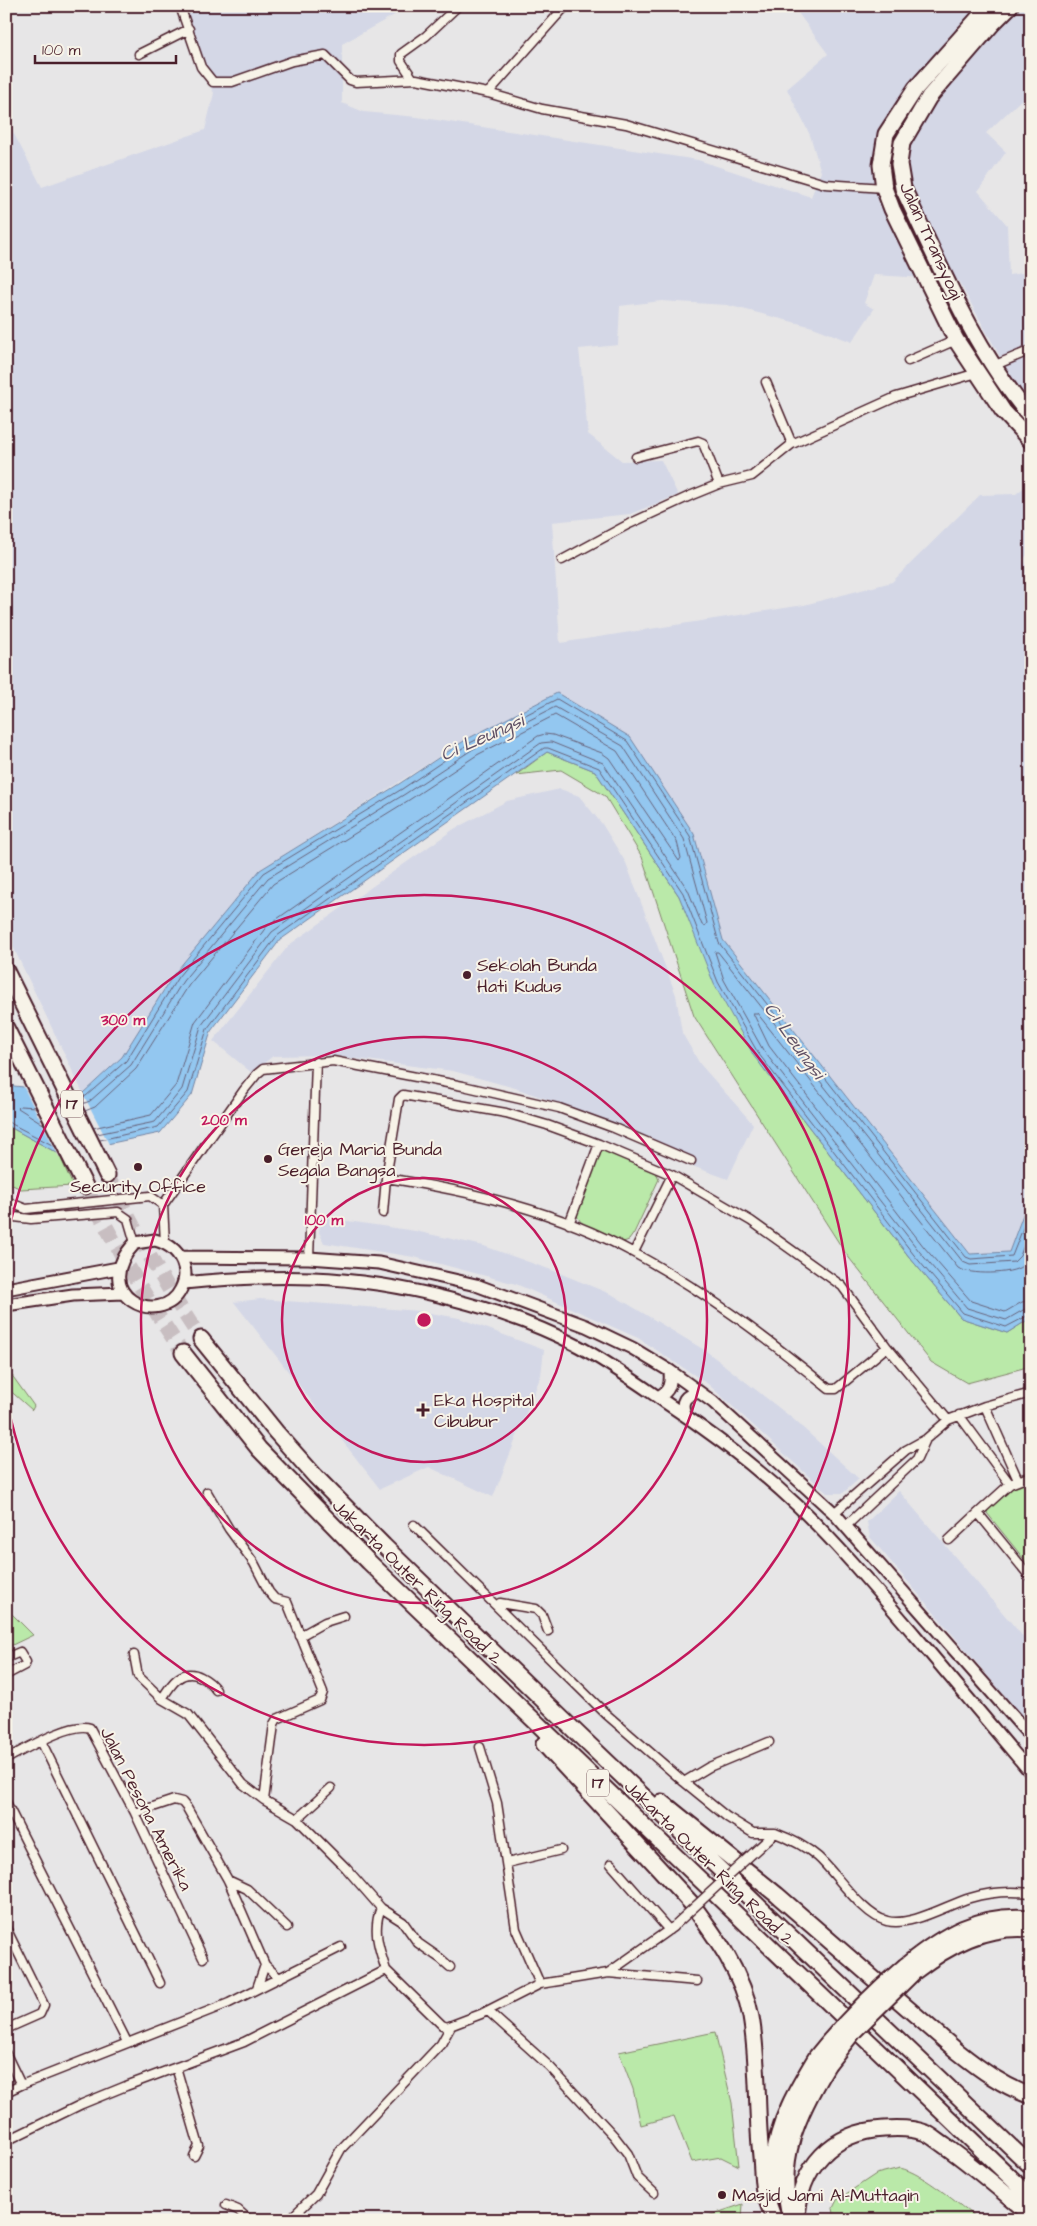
<svg xmlns="http://www.w3.org/2000/svg" width="1037" height="2226" font-family="'Architects Daughter',sans-serif">
  <style>
    .built { fill: #d4d7e6 }
    .green { fill: #bae9a9; stroke: #82846a }
    .water { fill: #93c7f0; stroke: #7684a1 }
    .pier { fill: #e7e6e7 }
    .lines { fill: none; stroke-linecap: round; stroke-linejoin: round }
    .shore { stroke: #67627a; stroke-width: 1 }
    .highway-tunnel { stroke: #c8bec1; stroke-width: 15; stroke-dasharray: 15 8; stroke-linecap: butt }
    .street-casing { stroke: #4a1f2b; stroke-width: 11 }
    .secondary-casing { stroke: #4a1f2b; stroke-width: 15 }
    .highway-casing { stroke: #4a1f2b; stroke-width: 19 }
    .street { stroke: #f7f3e8; stroke-width: 8 }
    .secondary { stroke: #f7f3e8; stroke-width: 11 }
    .highway { stroke: #f7f3e8; stroke-width: 15 }
    .street-bridge-casing { stroke: #4a1f2b; stroke-width: 11; stroke-linecap: butt }
    .highway-bridge-casing { stroke: #4a1f2b; stroke-width: 19; stroke-linecap: butt }
    .street-bridge { stroke: #f7f3e8; stroke-width: 8 }
    .highway-bridge { stroke: #f7f3e8; stroke-width: 15 }
    .ring { fill: none; stroke: #c2185b; stroke-width: 2.5 }
    .poi-dot { fill: #4a1f2b; stroke: #f7f3e8; stroke-width: 2 }
    .labels { text-anchor: middle; dominant-baseline: central; stroke-width: 4; stroke-linejoin: round; paint-order: stroke }
    .shield { fill: #f7f3e8; stroke: #7e5f64; stroke-width: 1 }
    .shield-label { font-size: 16px; font-weight: bold; fill: #4a1f2b }
    .street-label { font-size: 18px; fill: #4a1f2b; stroke: #f7f3e8 }
    .poi-label { font-size: 18px; fill: #4a1f2b; stroke: #f7f3e8; text-anchor: start }
    .water-label { font-size: 19px; font-style: italic; fill: #605166; stroke: #f7f3e8 }
    .centre { fill: #c2185b; stroke: #f7f3e8; stroke-width: 2.5 }
    .ring-label { font-size: 15px; text-anchor: middle; font-weight: bold; fill: #c2185b; stroke: #f7f3e8; stroke-width: 4; stroke-linejoin: round; paint-order: stroke }
  </style>
  <rect width="100%" height="100%" fill="#e7e6e7"/>
  <filter id="ink" filterUnits="userSpaceOnUse"><feTurbulence type="fractalNoise" baseFrequency=".02" numOctaves="2"/><feDisplacementMap in="SourceGraphic" scale="10" xChannelSelector="R" yChannelSelector="G"/><feConvolveMatrix kernelMatrix="1 2 1 2 8 2 1 2 1" color-interpolation-filters="sRGB"/></filter>
  <g filter="url(#ink)">
    <path class="built" d="M178 6H404L405 9 342 44V103L364 112 417 117 698 160 811 197 821 172 810 135 787 89 828 54 793 6H1031V101L1022 99 986 133 1006 152 978 191 1007 225 1009 275 1030 272 1031 401 1019 391 958 280 874 275 864 303 874 309 852 342 813 327 727 305 661 301 620 306 618 345 579 349 588 434 622 461 661 460 678 495 630 514 552 522 560 643 804 605 892 582 980 495 1016 494 1031 482V552L1023 559 1031 576V1193L1009 1252 970 1254 723 940 694 834 557 693 467 739 260 870 174 974 122 1057 83 1093 6 932V119L42 187 205 130 214 93 187 44Z
      M560 789 579 796 602 824 626 863 676 995 682 1033 700 1064 753 1124 728 1179 684 1163 626 1131 578 1110 515 1088 453 1071 327 1055 273 1056 252 1073 213 1041 289 945 454 829 507 801Z
      M321 1217 415 1231 484 1246 554 1271 613 1295 706 1351 792 1418 859 1479 843 1493H827L708 1384 638 1338 516 1284 414 1257 324 1243 319 1232Z
      M260 1299 419 1311 459 1318 544 1350 541 1375 493 1497 429 1467 380 1489 234 1302Z
      M899 1491 1031 1646V1727L870 1537 867 1522Z"/>
    <path class="green" d="M547 752 595 771 679 896 754 1056 910 1258 961 1318 1007 1333 1031 1318V1366L967 1383 931 1362 846 1254 694 1016 642 857 605 796 561 770 516 775Z
      M6 1125 59 1154 73 1186 21 1189 6 1182Z
      M610 1150 652 1169 656 1172 659 1179 634 1233 629 1240 623 1242C608 1235 579 1230 576 1212L598 1156 603 1151Z
      M6 1367 34 1406 32 1410 6 1387Z
      M1031 1477V1568L987 1513C991 1495 1015 1484 1031 1477Z
      M6 1608 33 1635 6 1648Z
      M715 2032 732 2103 739 2166 721 2157 692 2162 674 2116 641 2125 633 2089 619 2052Z
      M900 2168C923 2173 959 2205 979 2220H835L833 2208 837 2200 876 2174Z
      M743 2204 742 2220 699 2219Z"/>
    <path class="water" d="M557 693 630 737 694 834 723 940 970 1254 1009 1252 1031 1193V1318L1007 1333 961 1318 910 1258 754 1056 714 984 679 896 595 771 547 752 280 940 211 1031 192 1095 160 1133 59 1154 6 1125V1080L14 1086 83 1093 122 1057 174 974 260 870 399 784 467 739Z"/>
    <path class="pier" d="M22 1084 81 1090 110 1146 59 1157Z"/>
    <g class="lines">
      <path class="shore" d="M78 1098 86 1096 126 1061 178 977 264 873 402 789 470 743 557 699 627 741 690 836 719 943 966 1257 971 1259 1012 1256 1031 1208
        M82 1104 90 1101 131 1065 183 981 268 878 405 794 473 749 555 707 623 746 684 839 707 923 705 926 702 925 688 890 603 763 551 742 541 743 272 932 201 1026 182 1089 155 1122 97 1134
        M36 1107 20 1106 18 1108 45 1125
        M85 1111 95 1107 136 1069 189 985 273 884 409 800 477 755 555 715 617 751 677 842 681 858 679 861 609 758 602 753 553 735 545 734 538 736 267 926 195 1022 176 1085 151 1115 93 1128
        M6 1121 56 1147
        M100 1140 158 1127 188 1092 207 1029 277 936 544 748H548L599 768 683 893 718 982 758 1053 914 1255 963 1313 1006 1327 1031 1314
        M1031 1226 1020 1256 1014 1262 970 1265 963 1262 718 952H715L724 980 763 1050 919 1251 967 1308 1006 1320 1025 1309 1031 1308
        M1031 1248C1028 1254 1027 1262 1022 1266 1012 1275 969 1275 958 1268L757 1013H753L769 1046 924 1247 971 1301 1005 1312 1022 1302 1031 1301"/>
      <path class="highway-tunnel" d="M107 1175C136 1233 165 1286 201 1339
        M85 1186C114 1244 146 1299 183 1353"/>
      <defs>
        <path id="street" d="M180 6 201 67 213 82H232L292 61 325 55 350 80 356 82 416 79 447 85 488 93 542 109 626 124 825 184 884 188
          M139 54 189 29
          M413 79 401 61V54L426 36 458 6
          M488 93 562 10 568 6
          M908 361 956 340
          M993 366 1031 350
          M766 382 792 444
          M636 457 698 441 703 443 719 484
          M562 560 629 524 692 495 719 484 752 476 792 444 896 397 977 373
          M386 1178C471 1191 558 1211 634 1253 705 1291 768 1339 829 1389H836L887 1347
          M6 1201 26 1209 150 1196 163 1205
          M383 1213 386 1178 399 1099 403 1095 506 1113 547 1125 599 1144 672 1175 751 1221 842 1286 887 1347 948 1420
          M6 1216 31 1219 118 1212 128 1219 135 1243
          M569 1224 599 1144
          M165 1243 163 1205 244 1090 257 1074 263 1069 333 1061 463 1086 559 1108 614 1128 691 1161
          M634 1252 672 1175
          M309 1258 316 1062
          M985 1406 1018 1480
          M959 1415 1010 1484
          M1031 1476 1010 1484 978 1513 1031 1578
          M207 1492 229 1529 254 1563 269 1592 275 1599 287 1602 323 1692 320 1700 277 1719 274 1724 264 1800
          M834 1513 906 1450 926 1439 948 1420 985 1406 1031 1393
          M414 1525 606 1714 684 1782 727 1817 753 1833H775
          M846 1526 917 1459 926 1439
          M949 1540 978 1513
          M500 1603 536 1609 542 1615 548 1631
          M300 1636 325 1622 344 1616
          M134 1655 138 1676 162 1699 188 1714 243 1784 264 1800 297 1819 346 1868 381 1908 403 1922 418 1943 441 1959 450 1967
          M6 1658 20 1652 26 1662 25 1665 6 1675
          M162 1699C171 1684 182 1667 201 1677 207 1680 212 1684 216 1690
          M41 1741 160 1983
          M480 1747 497 1803 516 1929 540 1984
          M6 1759C24 1750 72 1721 90 1728L135 1813 203 1958
          M684 1782 709 1767 769 1742
          M6 1802 127 2042
          M135 1813 174 1800 182 1802 187 1808 228 1880 265 1965
          M297 1819 331 1788
          M752 1854 775 1833C791 1839 804 1845 818 1857 836 1873 863 1916 887 1921 911 1927 947 1905 970 1898 989 1892 1012 1891 1031 1893
          M507 1863 561 1850
          M611 1864 669 1930
          M228 1880 247 1889 287 1927
          M381 1908C372 1929 379 1949 386 1970
          M6 1928 44 2005 40 2014 6 2029
          M608 1973 673 1927
          M257 1988 265 1965 279 1978
          M488 2011 550 2067 614 2136 628 2154 637 2177 654 2193
          M6 2054 21 2085
          M176 2067 199 2146 194 2156
          M6 2092 21 2085 229 2003 341 1947
          M6 2141 82 2104 126 2086 244 2042 386 1970 442 2025 447 2027 481 2014 540 1984 608 1973 697 1981
          M226 2205 238 2210 249 2220
          M289 2220 316 2194 341 2149 441 2044 451 2026"/>
        <path id="secondary" d="M155 1240C170 1244 180 1252 184 1267 186 1274 184 1283 181 1289 161 1330 86 1295 135 1243Z
          M180 1257 309 1258 379 1263 476 1285 586 1326 632 1348 670 1371 713 1402 834 1513 1031 1737
          M184 1283C227 1279 270 1276 313 1278 396 1281 504 1307 578 1346 608 1362 636 1382 665 1402 712 1433 758 1468 799 1507 840 1547 877 1591 914 1634 953 1681 992 1727 1031 1773
          M6 1289 118 1268
          M6 1305 73 1295 124 1293
          M658 1397C670 1391 671 1384 670 1371
          M685 1415C680 1401 685 1395 699 1392"/>
        <path id="highway" d="M989 6 916 88 886 134 881 165 884 188 892 209 956 340 1003 411 1031 441
          M1010 6 992 24 929 97 902 143 899 164 903 188C940 266 974 350 1031 417
          M6 971 107 1175
          M6 1028 85 1186
          M201 1339 276 1432 315 1476 384 1546 579 1735 1031 2166
          M183 1353 259 1449 369 1562 1031 2197
          M544 1744 691 1903C716 1937 743 1974 751 2017 759 2063 756 2110 761 2157 762 2168 762 2180 764 2191 767 2201 771 2210 774 2220
          M662 1802 777 1895 957 2051C981 2070 1003 2086 1031 2096
          M905 1966C943 1935 979 1913 1031 1918
          M914 1972C949 1945 985 1925 1031 1929
          M773 2196C773 2184 773 2172 774 2161 777 2122 797 2089 817 2056
          M791 2220C775 2161 798 2113 828 2064
          M797 2220C799 2167 832 2132 884 2129 897 2128 913 2128 926 2133 932 2136 939 2142 945 2146 975 2167 1003 2192 1031 2215"/>
      </defs>
      <use href="#street" class="street-casing"/>
      <use href="#secondary" class="secondary-casing"/>
      <use href="#highway" class="highway-casing"/>
      <use href="#street" class="street"/>
      <use href="#secondary" class="secondary"/>
      <use href="#highway" class="highway"/>
      <defs>
        <path id="street-bridge" d="M676 1924 752 1854"/>
        <path id="highway-bridge" d="M817 2056C844 2022 872 1994 905 1966
          M828 2064 854 2031 914 1972"/>
      </defs>
      <use href="#street-bridge" class="street-bridge-casing"/>
      <use href="#highway-bridge" class="highway-bridge-casing"/>
      <use href="#street-bridge" class="street-bridge"/>
      <use href="#highway-bridge" class="highway-bridge"/>
    </g>
  </g>
  <g class="ring">
    <circle cx="424" cy="1320" r="142"/>
    <circle cx="424" cy="1320" r="283"/>
    <path d="M7 1239A425 425 0 1 1 7 1401"/>
  </g>
  <g class="poi-dot">
    <circle cx="467" cy="975" r="5"/>
    <circle cx="268" cy="1159" r="5"/>
    <circle cx="138" cy="1167" r="5"/>
    <path d="M420.5 1402.5h5v5h5v5h-5v5h-5v-5h-5v-5h5z"/>
    <circle cx="722" cy="2195" r="5"/>
  </g>
  <g class="labels">
    <g class="shield">
      <rect x="61" y="1090.5" width="22" height="27" rx="4"/>
      <rect x="587" y="1769.5" width="22" height="27" rx="4"/>
    </g>
    <g class="shield-label">
      <text x="72" y="1104">17</text>
      <text x="598" y="1783">17</text>
    </g>
    <g class="street-label">
      <text transform="translate(931 241) rotate(65)">Jalan Transyogi</text>
      <text transform="translate(417 1582) rotate(44)">Jakarta Outer Ring Road 2</text>
      <text transform="translate(146 1809) rotate(63)">Jalan Pesona Amerika</text>
      <text transform="translate(709 1863) rotate(44)">Jakarta Outer Ring Road 2</text>
    </g>
    <g class="poi-label">
      <text x="477" y="965">Sekolah Bunda<tspan x="477" dy="21">Hati Kudus</tspan></text>
      <text x="278" y="1149">Gereja Maria Bunda<tspan x="278" dy="21">Segala Bangsa</tspan></text>
      <text x="138" y="1186" text-anchor="middle">Security Office</text>
      <text x="434" y="1400">Eka Hospital<tspan x="434" dy="21">Cibubur</tspan></text>
      <text x="732" y="2195">Masjid Jami Al-Muttaqin</text>
    </g>
    <g class="water-label">
      <text transform="translate(482 738) rotate(-24)">Ci Leungsi</text>
      <text transform="translate(794 1041) rotate(54)">Ci Leungsi</text>
    </g>
  </g>
  <circle cx="424" cy="1320" r="8" class="centre"/>
  <g class="ring-label">
    <text x="123" y="1025">300 m</text>
    <text x="224" y="1125">200 m</text>
    <text x="324" y="1225">100 m</text>
  </g>
  <rect width="1037" height="2226" fill="none" stroke="#f7f3e8" stroke-width="25"/>
  <rect x="12" y="12" width="1012" height="2201" fill="none" stroke="#4a1f2b" stroke-width="2" filter="url(#ink)"/>
  <path d="M35 55v8h141v-8" fill="none" stroke="#4a1f2b" stroke-width="2.5"/>
  <text x="42" y="55" font-size="15" fill="#4a1f2b" stroke="#f7f3e8" stroke-width="4" paint-order="stroke">100 m</text>
</svg>
